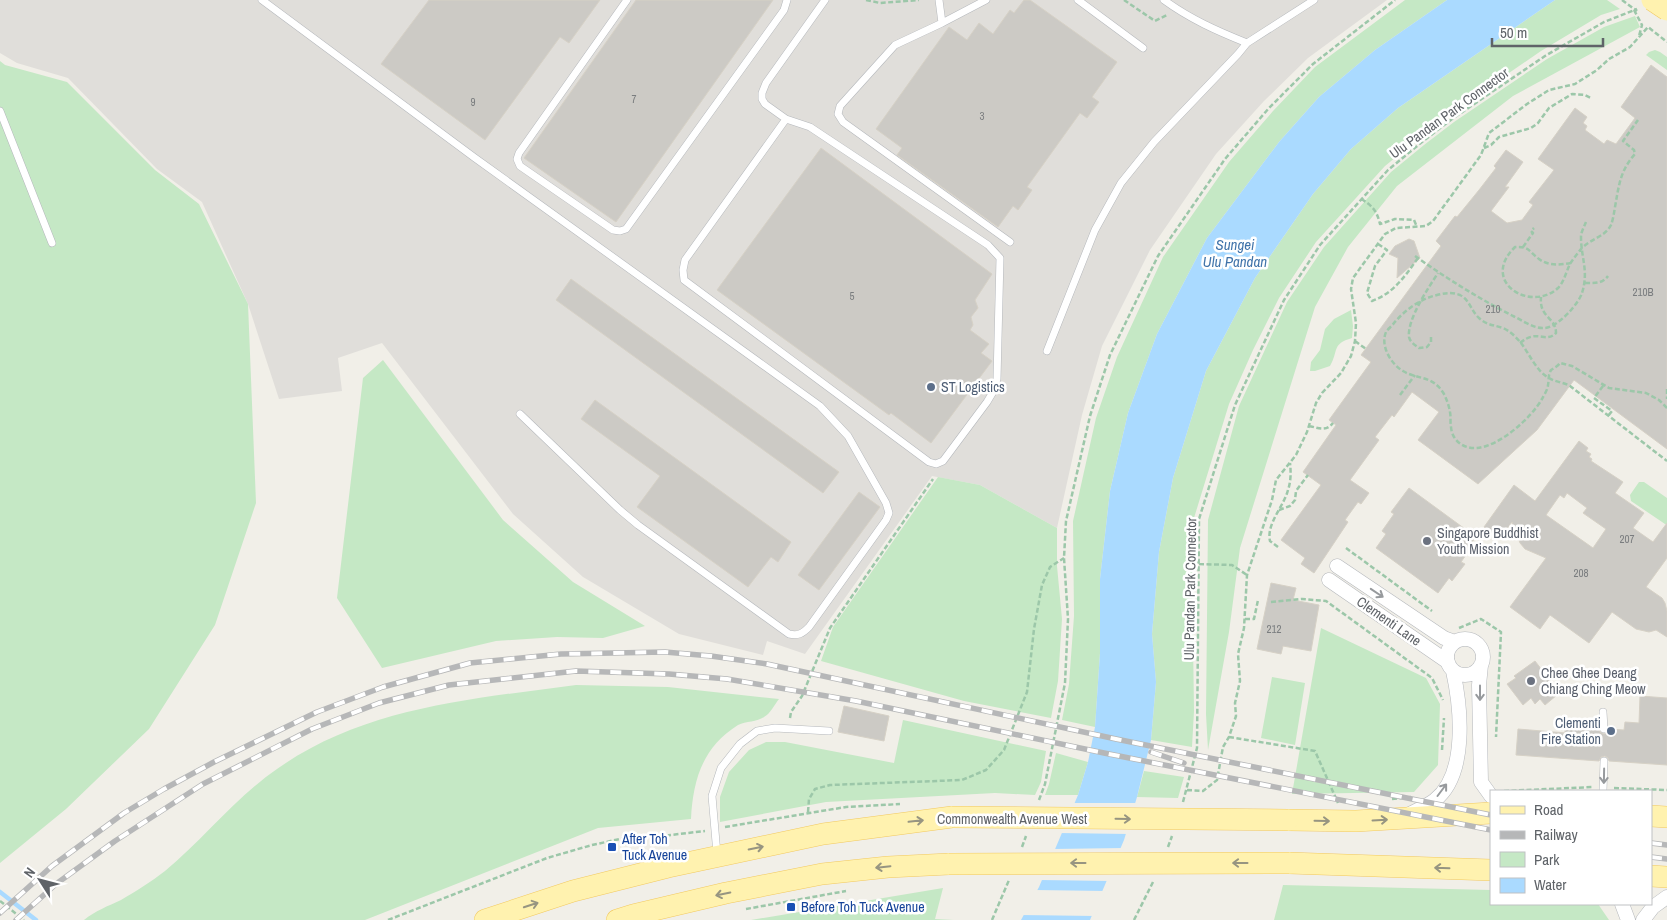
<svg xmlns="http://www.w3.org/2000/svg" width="1667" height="920" font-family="'Archivo Narrow',sans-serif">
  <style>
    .industrial { fill: #e0deda }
    .green { fill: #c5e8c5 }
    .water { fill: #aadaff }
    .pier { fill: #f1efe8 }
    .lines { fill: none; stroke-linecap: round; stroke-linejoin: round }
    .stream { stroke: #aadaff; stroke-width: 4.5 }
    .building { fill: #cccac5; stroke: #d6d1c6; fill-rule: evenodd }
    .lane-casing { stroke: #b5b8bc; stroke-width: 8 }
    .street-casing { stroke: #b5b8bc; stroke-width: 15 }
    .primary-casing { stroke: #f2c960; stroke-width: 22 }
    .path { stroke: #9cc7a9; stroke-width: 2.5; stroke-dasharray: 5 2.5; stroke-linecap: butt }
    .lane { stroke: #fff; stroke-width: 7 }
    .street { stroke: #fff; stroke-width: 14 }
    .primary { stroke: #fff2af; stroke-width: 21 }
    .rail-casing { stroke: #b6b7b8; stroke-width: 5.5 }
    .rail { stroke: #fff; stroke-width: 4; stroke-dasharray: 11; stroke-linecap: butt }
    .primary-bridge-casing { stroke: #f2c960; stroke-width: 22; stroke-linecap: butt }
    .path-bridge { stroke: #9cc7a9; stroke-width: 2.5; stroke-dasharray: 5 2.5; stroke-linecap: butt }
    .primary-bridge { stroke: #fff2af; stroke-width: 21 }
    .oneway { stroke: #979a9d }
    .oneway2 { stroke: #979581 }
    .service-dot { fill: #5c6f8a; stroke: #fff; stroke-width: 2 }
    .worship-dot { fill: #6b7280; stroke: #fff; stroke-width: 2 }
    .transit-dot { fill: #1a4fb4; stroke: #fff; stroke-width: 2 }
    .labels { text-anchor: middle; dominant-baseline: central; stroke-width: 5; stroke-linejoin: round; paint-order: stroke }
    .number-label { font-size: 11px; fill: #7a7d7f }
    .street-label { font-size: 14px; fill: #5f6368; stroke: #fff }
    .service-label { font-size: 14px; fill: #4e5e75; stroke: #fff; text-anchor: start }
    .worship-label { font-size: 14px; fill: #5b616d; stroke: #fff; text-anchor: start }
    .transit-label { font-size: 14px; fill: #164399; stroke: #fff; text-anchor: start }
    .water-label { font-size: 15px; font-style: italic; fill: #4174aa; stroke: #fff }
  </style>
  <rect width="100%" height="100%" fill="#f1efe8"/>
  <path class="industrial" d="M0 0H1387L1308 58 1264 101 1216 154 1150 250 1102 346 1082 415 1057 528 980 485 932 476 805 654 767 641 763 655 679 634 583 577 513 514 382 343 338 358 342 391 279 399 248 304 202 202 157 169 68 78 17 63 0 53Z"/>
  <path class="green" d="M1405 0H1447L1375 50 1319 97 1279 142 1207 238 1157 334 1128 413 1110 491 1100 579V653L1095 727 1062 720 1069 684 1074 616 1073 521 1096 418 1117 357 1163 257 1229 162 1273 111 1315 67Z
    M1555 0H1607L1620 9 1601 15 1541 51 1448 115 1385 166 1316 242 1279 298 1253 350 1229 404 1194 518 1192 567 1194 711 1192 747 1151 740 1156 682 1152 634 1159 552 1173 478 1206 371 1255 278 1313 194 1351 149 1398 108Z
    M1635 16 1640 27 1513 96 1397 186 1348 247 1315 307 1240 548 1229 632 1208 750 1206 714 1208 520 1239 406 1287 302 1324 247 1391 172 1424 145 1454 122 1547 59 1604 27Z
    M1655 50 1660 52 1667 57V70L1646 55 1649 52Z
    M0 61 5 65 67 82 155 170 199 204 248 304 256 503 215 625 149 729 66 809 0 863Z
    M1351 310 1353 326 1352 338C1331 344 1339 351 1330 366L1315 371H1310L1311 362 1320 350 1325 329 1334 319Z
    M383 360 503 520 573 582 645 626 603 638 557 637 496 641 382 668 337 598 363 378Z
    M938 477 980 485 1057 528V566L1062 619 1058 681 1051 718 964 701 821 661 833 627Z
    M1639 482H1644L1667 498V524H1665L1631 501 1630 495Z
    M1321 628 1426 678 1440 704 1438 765 1414 792 1292 794Z
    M1272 677 1305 683 1295 745 1261 738Z
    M576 685 668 687 779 699C775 704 770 714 764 717 757 722 746 721 738 725 703 747 693 779 691 819L598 828 365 920H84C95 911 108 906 121 900 135 892 152 881 165 871 204 839 235 798 277 769 365 707 472 699 576 685Z
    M903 720 1046 751 1041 782 1035 795 995 793 826 802 720 822V797L729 772 749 750 766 742H785L894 763Z
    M1056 753 1088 762 1078 795H1045L1049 784Z
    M1144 771 1184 777 1178 798 1137 797Z
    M1283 885 1491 890V904H1598L1609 920H1274Z
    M943 888 935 919 954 920H751Z"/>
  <path class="water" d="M1447 0H1555L1398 108 1351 149 1313 194 1255 278 1206 371 1173 478 1159 552 1152 634 1156 682 1151 740 1137 797 1124 840 1090 920H1021L1039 887 1078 795 1088 762 1095 727 1100 653V579L1110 491 1128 413 1157 334 1207 238 1279 142 1319 97 1375 50Z"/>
  <path class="pier" d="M1072 803H1138L1129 834 1059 833Z
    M1123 848 1110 881 1040 880 1053 849Z
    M1035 890 1105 891 1095 916 1021 915Z"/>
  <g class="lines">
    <path class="stream" d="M0 892 36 920"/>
  </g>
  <path class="building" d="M429 0H600L569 43 560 37 485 140 381 64Z
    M636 0H773L616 222 524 158Z
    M1024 0H1030L1117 62 1092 97 1099 102 1087 118 1080 113 1027 187 1032 190 1018 210 1013 206 998 227 897 155 902 148 876 129 949 27 967 40 979 23 993 34 1010 10 1014 13Z
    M1651 65 1667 77V449L1574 380 1537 430 1478 484 1418 440 1439 412 1412 392 1394 417 1392 415 1375 437 1379 440 1350 480 1369 493 1361 504 1358 502 1345 520 1348 522 1314 573 1301 564 1305 558 1281 540 1321 485 1303 472 1336 425 1329 420 1371 362 1361 355 1441 246 1436 241 1455 216 1457 217 1479 190 1496 168 1494 166 1506 150 1523 162 1505 187H1509L1491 211 1507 223 1522 220 1533 205 1529 202 1554 170 1538 159 1575 108 1587 117 1583 123 1587 126 1585 130 1604 144 1607 140 1616 144 1635 118 1621 107Z
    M821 148 992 274 975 300 978 308 971 317 973 325 970 330 989 344 981 353 992 361 931 443 891 413 889 415 717 290Z
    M1409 239 1414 241 1420 258 1397 278 1398 258 1389 254 1395 246Z
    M571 279 839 472 823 493 556 300Z
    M595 400 791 542 778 562 771 557 748 587 637 507 660 476 581 419Z
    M1579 441 1588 448 1586 451 1591 454 1589 457 1592 459 1591 461 1623 482 1615 493 1644 513 1633 528 1653 542 1667 523V558L1646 587 1662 598 1665 603 1667 611V637L1656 630 1649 632 1636 629 1612 612 1589 643 1550 615 1540 629 1510 607 1546 558 1525 549 1520 543 1512 522 1500 538 1484 527 1514 485 1535 501ZM1567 493 1587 508 1583 513 1606 529 1593 548 1546 515 1560 495 1564 498Z
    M1409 488 1476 537 1469 546 1471 548 1461 562 1465 564 1452 581 1449 578 1438 593 1376 548 1386 534 1382 531 1394 514 1391 512Z
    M859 492 880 507 819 590 798 575Z
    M1271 583 1296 588 1293 600 1319 605 1311 651 1283 646 1281 654 1257 649Z
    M1535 661 1556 688 1553 690 1557 695 1545 705 1540 699 1535 704 1531 698 1523 705 1507 684 1516 678 1514 676Z
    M1640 696 1667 698V765L1609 761 1608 758 1605 756 1601 757 1599 761 1516 755 1518 729 1566 733 1562 727 1574 728 1575 721H1587V728L1599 729 1600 732 1604 734 1607 733 1609 729 1624 730 1625 722 1639 723Z
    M844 706 889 716 884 741 838 732Z"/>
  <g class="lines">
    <defs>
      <path id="lane" d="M262 0 475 158 820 406 848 436 886 503 889 513 886 520 809 627C802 634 798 636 789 634L638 525 620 510 520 414
        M627 0 519 153 517 159 520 166 613 230 620 231 626 229 784 10 787 0
        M939 0 942 23
        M986 0 942 23 895 45 840 106 838 114 843 122 1010 242
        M1078 0 1143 48
        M1164 0C1190 19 1217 31 1247 43
        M0 111 52 243
        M786 119 685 260 683 270 684 280 929 462 936 464 943 461 987 402 993 392 997 379 1000 258 988 245 816 131 810 127 786 119 765 104 762 99V93L766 83 825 0
        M1047 351 1095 230 1121 183 1154 142 1238 54 1247 43 1314 0
        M1603 712 1604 729
        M1603 791 1604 761
        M717 854 712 796 721 768 740 744 757 731 775 728 829 731"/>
      <path id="street" d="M1337 566 1444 638 1455 642
        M1329 580 1448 662
        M1447 657a18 18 0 1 1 36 0a18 18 0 1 1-36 0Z
        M1481 665 1479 685 1481 782 1491 796
        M1408 815C1417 810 1427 806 1435 800 1468 774 1461 707 1453 671
        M1622 904 1628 920
        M1643 920 1653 907 1667 897"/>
      <path id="primary" d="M1651 816 1667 817
        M1288 820 1356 821 1491 813
        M1289 863 1491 870
        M1651 876 1667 877
        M485 920 573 891 668 867 823 834 952 817
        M617 920 633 915 726 893 822 874 888 867 949 864"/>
    </defs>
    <use href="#lane" class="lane-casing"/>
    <use href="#street" class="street-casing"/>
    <use href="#primary" class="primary-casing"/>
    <path class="path" d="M866 0 880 3 919 0
      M1124 0 1155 21 1167 15
      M1634 10 1642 25 1639 36
      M1484 148 1491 145 1499 137 1531 128 1538 123 1549 108 1572 94 1585 95 1591 98
      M1361 199C1372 205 1377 211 1380 224L1395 219 1414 220 1417 227
      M1378 244 1387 250 1375 266 1367 293 1372 301C1394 293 1405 276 1418 258
      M1523 247 1533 233 1531 231 1534 228
      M1415 256C1446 278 1478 298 1513 316 1522 320 1534 329 1544 328 1557 328 1578 305 1582 293 1589 271 1581 258 1581 237 1581 232 1584 227 1586 222
      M1571 263C1560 265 1548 266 1539 259 1529 252 1530 246 1515 247 1479 282 1531 313 1558 288 1564 282 1566 272 1570 264 1573 259 1577 254 1581 249 1590 239 1605 237 1611 225 1613 220 1614 213 1615 207 1619 185 1620 171 1635 154L1634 150 1623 141 1638 120
      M1585 283C1595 283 1602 284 1608 276
      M1431 337V342L1427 347 1419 348C1415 345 1410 342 1409 337 1407 319 1429 287 1438 273
      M1355 341 1366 349
      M1520 343C1538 328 1545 344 1556 333 1556 317 1539 318 1541 297
      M1603 386 1594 398 1612 411 1608 416
      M1667 389V399
      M1400 395 1415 375
      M1667 408 1659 400 1646 393 1609 388 1572 366 1560 363C1558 366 1554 368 1551 370 1548 375 1549 380 1548 385 1548 389 1544 395 1542 399 1531 418 1500 446 1477 448 1464 449 1452 441 1451 427 1450 422 1451 417 1450 412 1449 406 1447 400 1444 394 1433 375 1418 380 1403 371 1391 364 1380 346 1386 332 1388 329 1392 326 1394 323 1405 310 1420 299 1437 295 1445 293 1452 292 1460 295 1470 300 1471 311 1479 318 1486 325 1494 325 1503 328 1510 331 1516 337 1521 343 1529 353 1536 371 1549 378 1555 382 1563 382 1570 386L1667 461
      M1309 426C1319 428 1326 432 1333 423
      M1279 510 1290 506 1295 500 1296 491 1308 475
      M1278 547 1270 541C1266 524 1284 506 1288 490 1291 481 1291 472 1290 463
      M1346 548 1432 611
      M1199 564 1232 565 1247 575
      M1271 602 1302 599 1326 601 1432 678 1443 700
      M1245 619H1254L1258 600
      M1459 628 1481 619 1501 632 1496 737
      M790 718 791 712 802 696 830 628 933 479
      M1229 737 1315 751 1338 803
      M1442 750 1444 718
      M1614 788 1667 790
      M1187 790 1203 791 1217 780 1223 747 1229 737 1236 716 1235 703 1240 681 1238 654 1244 628 1247 575 1272 500 1276 480 1296 455 1307 432 1316 403 1322 393 1341 373 1351 356 1355 341 1356 323 1351 289 1353 278 1385 234 1396 228 1426 226 1433 221 1481 155 1489 133 1527 104 1549 90 1575 84 1597 70 1609 59 1630 47 1648 27 1667 42
      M1504 791 1593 787
      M1392 799 1411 797
      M1039 800 1045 784 1065 683 1068 619 1064 558 1066 521 1090 416 1110 355 1158 256 1225 159 1269 108 1313 64 1395 0
      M1183 802 1197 748 1199 519 1235 405 1284 300 1320 245 1388 170 1422 142 1452 119 1545 56 1604 22 1637 9
      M808 812 809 799 815 789 830 785 962 780 986 770 1004 750 1027 692 1034 629 1042 585 1050 567 1064 558
      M725 827 846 807 900 804
      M1022 847 1026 836
      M1168 847 1172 836
      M0 901 24 920
      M746 909 846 891
      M388 920 547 858 592 845 634 836H662L705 831
      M992 920 1009 880
      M1134 920 1153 882"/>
    <use href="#lane" class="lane"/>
    <use href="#street" class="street"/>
    <use href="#primary" class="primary"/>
    <defs>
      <path id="rail" d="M1151 752 1184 763
        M1651 843 1667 845
        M1651 857 1667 859
        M0 913 52 866 124 813 164 789 214 762 317 712 383 687 470 663 561 654 665 652 711 656 767 664 1116 739 1491 815
        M16 920 56 884 115 841 203 784 312 729 379 703 449 685 576 671 669 674 727 679 856 701 1104 753 1491 830"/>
    </defs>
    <use href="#rail" class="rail-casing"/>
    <use href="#rail" class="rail"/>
    <defs>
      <path id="primary-bridge" d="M1652 0 1667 10
        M952 817 1288 820
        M949 864 1289 863"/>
    </defs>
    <use href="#primary-bridge" class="primary-bridge-casing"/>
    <path class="path-bridge" d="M1622 0 1637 11"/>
    <use href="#primary-bridge" class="primary-bridge"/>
  </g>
  <defs><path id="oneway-shaft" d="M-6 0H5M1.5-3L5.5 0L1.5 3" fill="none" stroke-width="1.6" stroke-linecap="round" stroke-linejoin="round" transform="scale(1.25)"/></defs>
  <g class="oneway">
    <use href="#oneway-shaft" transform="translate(1377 593) rotate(34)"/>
    <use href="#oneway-shaft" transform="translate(1480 693) rotate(90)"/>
    <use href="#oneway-shaft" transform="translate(1604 776) rotate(91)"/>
    <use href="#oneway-shaft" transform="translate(1442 790) rotate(-53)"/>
  </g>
  <g class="oneway2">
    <use href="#oneway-shaft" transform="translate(1123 819) rotate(1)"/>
    <use href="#oneway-shaft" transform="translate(1380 820) rotate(-3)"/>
    <use href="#oneway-shaft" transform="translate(916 821) rotate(-6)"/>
    <use href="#oneway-shaft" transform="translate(1322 821) rotate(1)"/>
    <use href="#oneway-shaft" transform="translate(756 848) rotate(-12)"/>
    <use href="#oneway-shaft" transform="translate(1078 863) rotate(180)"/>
    <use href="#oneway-shaft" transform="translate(1240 863) rotate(180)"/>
    <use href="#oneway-shaft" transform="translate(883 867) rotate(174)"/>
    <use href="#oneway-shaft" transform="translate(1442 868) rotate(-178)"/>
    <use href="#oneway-shaft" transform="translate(723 894) rotate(168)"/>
    <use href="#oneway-shaft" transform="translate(531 905) rotate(-18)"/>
  </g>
  <g class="service-dot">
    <circle cx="931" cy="387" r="5"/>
    <circle cx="1611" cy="731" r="5"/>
  </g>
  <g class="worship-dot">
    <circle cx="1427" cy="541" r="5"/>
    <circle cx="1531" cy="681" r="5"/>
  </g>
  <g class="transit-dot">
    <rect x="607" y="842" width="10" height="10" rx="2.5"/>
    <rect x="786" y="902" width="10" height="10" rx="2.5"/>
  </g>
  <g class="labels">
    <g class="number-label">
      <text x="634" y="99">7</text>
      <text x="473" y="102">9</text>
      <text x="982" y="116">3</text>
      <text x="1643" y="292">210B</text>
      <text x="852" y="296">5</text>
      <text x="1493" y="309">210</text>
      <text x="1627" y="539">207</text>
      <text x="1581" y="573">208</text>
      <text x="1274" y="629">212</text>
    </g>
    <g class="street-label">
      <text transform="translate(1449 113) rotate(-36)">Ulu Pandan Park Connector</text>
      <text transform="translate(1190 589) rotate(-89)">Ulu Pandan Park Connector</text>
      <text transform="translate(1389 621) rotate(35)">Clementi Lane</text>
      <text x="1012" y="819">Commonwealth Avenue West</text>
    </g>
    <g class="service-label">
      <text x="941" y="387">ST Logistics</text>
      <text x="1601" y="723" text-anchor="end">Clementi<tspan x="1601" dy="16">Fire Station</tspan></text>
    </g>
    <g class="worship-label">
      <text x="1437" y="533">Singapore Buddhist<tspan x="1437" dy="16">Youth Mission</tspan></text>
      <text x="1541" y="673">Chee Ghee Deang<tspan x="1541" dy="16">Chiang Ching Meow</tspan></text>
    </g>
    <g class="transit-label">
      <text x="622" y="839">After Toh<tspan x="622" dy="16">Tuck Avenue</tspan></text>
      <text x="801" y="907">Before Toh Tuck Avenue</text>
    </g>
    <g class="water-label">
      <text x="1235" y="244">Sungei<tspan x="1235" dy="17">Ulu Pandan</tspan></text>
    </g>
  </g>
  <rect x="1490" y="790" width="162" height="115" fill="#ffffff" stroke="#bfc1c3"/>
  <rect x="1500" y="806" width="25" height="8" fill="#fff2af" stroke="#bfc1c3"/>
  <text x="1534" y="815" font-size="15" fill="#5f6368">Road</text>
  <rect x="1500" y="831" width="25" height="8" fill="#b6b7b8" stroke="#bfc1c3"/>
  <text x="1534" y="840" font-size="15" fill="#5f6368">Railway</text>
  <rect x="1500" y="852" width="25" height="15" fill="#c5e8c5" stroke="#bfc1c3"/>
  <text x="1534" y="865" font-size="15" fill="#5f6368">Park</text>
  <rect x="1500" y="878" width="25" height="15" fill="#aadaff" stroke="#bfc1c3"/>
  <text x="1534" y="890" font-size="15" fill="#5f6368">Water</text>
  <g transform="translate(40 880) rotate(306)" stroke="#ffffff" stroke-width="4" paint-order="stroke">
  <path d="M0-4L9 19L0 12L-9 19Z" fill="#5f6368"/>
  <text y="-8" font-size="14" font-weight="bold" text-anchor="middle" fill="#5f6368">N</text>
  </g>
  <path d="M1492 38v8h111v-8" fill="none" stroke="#5f6368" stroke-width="2.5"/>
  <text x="1500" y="38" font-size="15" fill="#5f6368" stroke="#ffffff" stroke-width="4" paint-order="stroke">50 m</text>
</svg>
